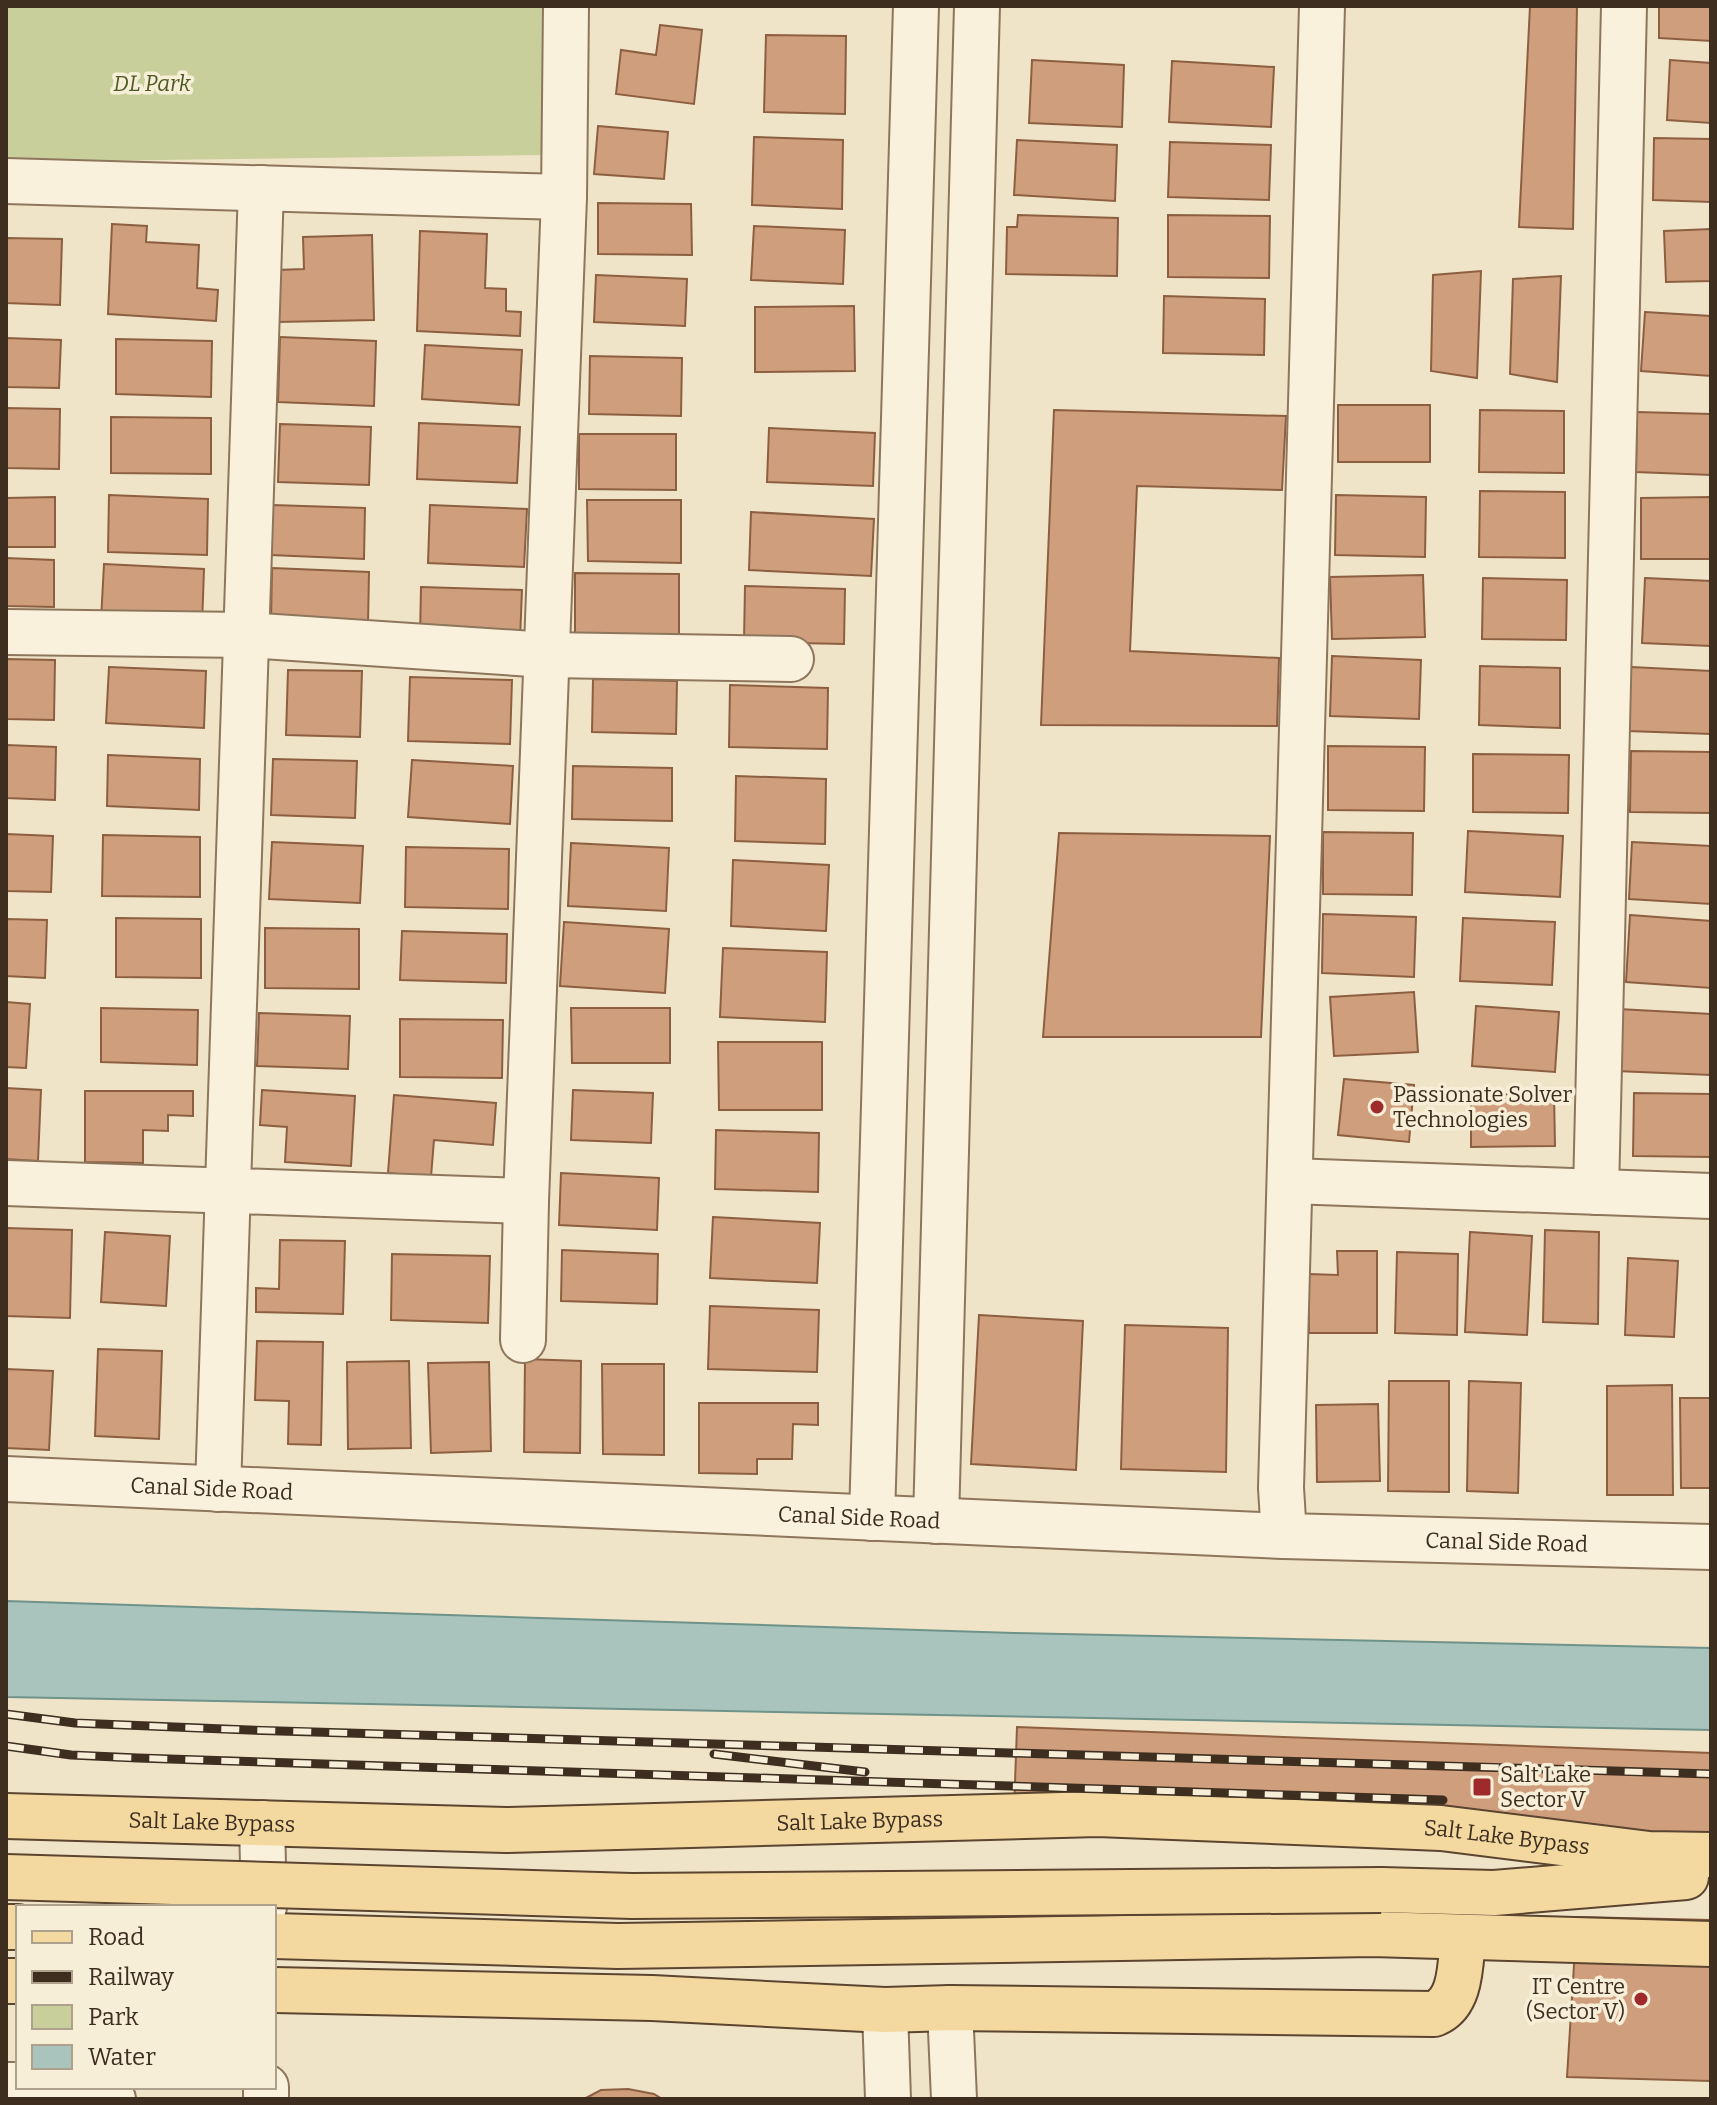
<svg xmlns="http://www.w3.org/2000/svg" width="1717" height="2105" font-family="Bitter,serif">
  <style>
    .green { fill: #c9cf9b }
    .water { fill: #a9c4bc; stroke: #6f938a; stroke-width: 2 }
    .building { fill: #cf9f7d; stroke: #8d5f41; stroke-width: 2 }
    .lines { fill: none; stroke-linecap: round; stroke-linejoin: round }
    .minor-casing { stroke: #8d765c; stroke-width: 48 }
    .major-casing { stroke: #5b4430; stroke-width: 48 }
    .minor { stroke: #faf1dc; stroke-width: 44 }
    .major { stroke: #f3d9a0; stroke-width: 44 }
    .rail-casing { stroke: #3d2e20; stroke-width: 9 }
    .rail { stroke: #f7eed8; stroke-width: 6; stroke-dasharray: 18; stroke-linecap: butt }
    .major-bridge-casing { stroke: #5b4430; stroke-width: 48; stroke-linecap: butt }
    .major-bridge { stroke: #f3d9a0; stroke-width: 44 }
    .poi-dot { fill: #9e2a2b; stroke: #f7eed8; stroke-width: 3 }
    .labels { text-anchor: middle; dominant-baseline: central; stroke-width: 7; stroke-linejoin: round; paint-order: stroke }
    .park-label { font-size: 22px; font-style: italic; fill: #4d5a26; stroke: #f7eed8 }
    .poi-label { font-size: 22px; fill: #3d2e20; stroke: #f7eed8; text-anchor: start }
    .street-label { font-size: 22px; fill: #3d2e20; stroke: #f7eed8 }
  </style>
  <rect width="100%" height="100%" fill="#f0e4c8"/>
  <path class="green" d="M6 6H550L544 155 6 162Z"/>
  <path class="water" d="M6 1601 1014 1633 1711 1648V1730L6 1697Z"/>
  <path class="building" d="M1530 6H1577L1573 229 1519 227Z
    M1659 6H1711V41L1659 38Z
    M660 25 702 30 694 104 616 94 621 50 656 55Z
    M766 35 846 36 845 114 764 112Z
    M1032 60 1124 65 1122 127 1029 123Z
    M1670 60 1711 63V123L1667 120Z
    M1172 61 1274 67 1271 127 1169 122Z
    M598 126 668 132 664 179 594 174Z
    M754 137 843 140 842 209 752 205Z
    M1654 138 1711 139V202L1653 200Z
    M1017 140 1117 145 1115 201 1014 195Z
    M1170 142 1271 145 1269 200 1168 197Z
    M598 203 691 204 692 255 598 254Z
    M1018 215 1118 218 1117 276 1006 274 1007 227H1017Z
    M1168 215 1270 216 1269 278 1168 277Z
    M112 224 147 226 146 242 199 245 197 288 218 290 216 321 108 314Z
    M754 226 845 230 843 284 751 280Z
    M1711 229V281L1666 282 1664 231Z
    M420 231 487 234 485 288 506 289V311L521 312 520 336 417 331Z
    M372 235 374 320 277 322 276 270 304 269 303 237Z
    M6 238 62 239 60 305 6 303Z
    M1481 271 1477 378 1431 371 1433 275Z
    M596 275 687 279 685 326 594 322Z
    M1561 276 1557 382 1510 374 1513 279Z
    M1164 296 1265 299 1264 355 1163 353Z
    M854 306 855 371 755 372V307Z
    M1645 312 1711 316V376L1641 371Z
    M280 337 376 341 374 406 278 402Z
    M6 338 61 340 59 388 6 387Z
    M116 339 212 341 211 397 116 394Z
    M425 345 522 350 519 405 422 399Z
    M590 356 682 358 681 416 589 414Z
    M1338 405H1430V462H1338Z
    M6 408 60 409 59 469 6 468Z
    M1054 410 1286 416 1282 490 1137 486 1130 651 1279 658 1277 726 1041 725Z
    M1480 410 1564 411V473L1479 472Z
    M1637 412 1711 414V475L1636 472Z
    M111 417 211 418V474L111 473Z
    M419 423 520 427 517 483 417 479Z
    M280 424 371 427 369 485 278 482Z
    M769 428 875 433 873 486 767 482Z
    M579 434H676V490L579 489Z
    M1480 491 1565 492V558L1479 557Z
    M109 495 208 499 207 555 108 552Z
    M1336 495 1426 497 1425 557 1335 555Z
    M55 497V547H6V498Z
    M1711 497V559H1641V498Z
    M587 500H681V563L588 561Z
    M272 505 365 508 364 559 271 555Z
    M430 505 527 509 524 567 428 563Z
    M751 512 874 519 871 576 749 570Z
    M6 558 54 560V607L6 606Z
    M104 564 204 569 202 626 101 620Z
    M272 568 369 572 368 625 271 622Z
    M575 573 679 574V639L575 638Z
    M1423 575 1425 637 1332 639 1330 577Z
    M1483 578 1567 580 1566 640 1482 639Z
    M1645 578 1711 581V646L1642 643Z
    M745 586 845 589 844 644 744 642Z
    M421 587 522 590 520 640 420 637Z
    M1332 656 1421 660 1419 719 1330 716Z
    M6 659 55 660 54 720 6 719Z
    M1480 666 1560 668V728L1479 725Z
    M109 667 206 671 204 728 106 723Z
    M1631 667 1711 671V734L1628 731Z
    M288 670 362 671 360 737 286 735Z
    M410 677 512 680 510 744 408 741Z
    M593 679 677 681 676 734 592 732Z
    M730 685 828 688 827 749 729 747Z
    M6 745 56 747 55 800 6 798Z
    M1328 746 1425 747 1424 811 1328 810Z
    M1631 751 1711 752V813L1630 812Z
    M1473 754 1569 755 1568 813 1473 812Z
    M108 755 200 759 199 810 107 806Z
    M273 759 357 761 355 818 271 815Z
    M412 760 513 766 510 824 408 817Z
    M573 766 672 768V821L572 819Z
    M736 776 826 779 825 844 735 841Z
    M1468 831 1563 836 1560 897 1465 892Z
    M1323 832 1413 833 1412 895 1323 894Z
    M1059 833 1270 836 1261 1037H1043Z
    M6 834 53 836 51 892 6 891Z
    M103 835 200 837V897L102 896Z
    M272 842 363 846 360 903 269 899Z
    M1632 842 1711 846V904L1629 899Z
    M571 843 669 848 666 911 568 906Z
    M406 847 509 849 508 909 405 907Z
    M733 860 829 865 826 931 731 926Z
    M1323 914 1416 917 1414 977 1322 973Z
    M1630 915 1711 921V988L1626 982Z
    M116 918 201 919V978L116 977Z
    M1463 918 1555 922 1552 985 1460 981Z
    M6 919 47 920 45 978 6 976Z
    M564 922 669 929 665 993 560 986Z
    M265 928 359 929V989L265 988Z
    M402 931 507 934 506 983 400 980Z
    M723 948 827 952 825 1022 720 1017Z
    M1414 992 1418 1052 1334 1056 1330 997Z
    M6 1002 30 1004 26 1068 6 1067Z
    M1476 1006 1559 1012 1555 1072 1472 1066Z
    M101 1008 198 1010 197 1065 101 1062Z
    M571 1008H670V1063H572Z
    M1618 1009 1711 1014V1075L1616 1071Z
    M259 1013 350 1016 348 1069 257 1066Z
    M400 1019 503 1020 502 1078 400 1077Z
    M718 1042H822V1110H719Z
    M1344 1079 1414 1085 1409 1142 1338 1135Z
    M6 1088 41 1090 38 1161 6 1159Z
    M262 1090 355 1096 351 1166 285 1162 287 1127 260 1125Z
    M573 1090 653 1093 651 1143 571 1140Z
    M85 1091H193V1116L168 1115V1131L143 1130V1163L85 1162Z
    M1634 1093 1711 1094V1157L1633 1156Z
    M1554 1094 1555 1146 1471 1147V1095Z
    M394 1095 496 1103 493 1145 434 1140 431 1177 388 1173Z
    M716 1130 819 1133 818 1192 715 1189Z
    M561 1173 659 1178 657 1230 559 1225Z
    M713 1217 820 1223 817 1283 710 1278Z
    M6 1228 72 1230 70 1318 6 1316Z
    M1545 1230 1599 1232 1598 1324 1543 1322Z
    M105 1232 170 1236 166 1306 101 1302Z
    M1470 1232 1532 1236 1527 1335 1465 1332Z
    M280 1240 345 1241 343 1314 256 1312V1288L279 1289Z
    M562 1250 658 1254 657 1304 561 1301Z
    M1337 1251H1377V1333H1309V1274L1338 1275Z
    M1397 1252 1458 1254 1457 1335 1395 1333Z
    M392 1254 490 1256 488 1323 391 1320Z
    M1628 1258 1678 1261 1674 1337 1625 1335Z
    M710 1306 819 1310 817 1372 708 1369Z
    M979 1315 1083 1321 1076 1470 971 1464Z
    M1125 1325 1228 1328 1226 1472 1121 1469Z
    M257 1341 323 1342 321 1445 288 1444 289 1401 255 1400Z
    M98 1349 162 1351 159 1439 95 1436Z
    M525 1359 581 1361 580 1453 524 1452Z
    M409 1361 411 1448 348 1449 347 1362Z
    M489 1362 491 1451 431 1453 428 1363Z
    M602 1364H664V1455L603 1454Z
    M6 1369 53 1371 49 1450 6 1448Z
    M1389 1381H1449V1492L1388 1491Z
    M1469 1381 1521 1383 1518 1493 1467 1491Z
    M1672 1385 1673 1495H1607V1386Z
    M1680 1398H1711V1488H1681Z
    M699 1403H818V1425L793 1424 792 1459H757V1474L699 1473Z
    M1378 1404 1380 1481 1317 1482 1316 1405Z
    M1017 1727 1711 1753V1837L1014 1810Z
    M1577 1917 1711 1920V2081L1567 2077Z
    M628 2089 654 2094 662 2099H584L601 2090Z"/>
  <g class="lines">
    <defs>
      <g id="minor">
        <path d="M6 181 564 197"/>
        <path d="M6 632 246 635 547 655 791 659"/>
        <path d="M1290 1181 1711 1196"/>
        <path d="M6 1183 526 1201"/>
        <path d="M1596 1192 1624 6"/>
        <path d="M523 1340 526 1201 564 197 566 6"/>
        <path id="s1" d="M6 1479 1284 1536 1711 1547"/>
        <path d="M218 1489 261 188"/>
        <path d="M872 1518 916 6"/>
        <path d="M936 1521 977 6"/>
        <path d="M1284 1536 1281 1488 1322 6"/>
        <path d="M262 1823 264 1907"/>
        <path d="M950 2008 954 2099"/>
        <path d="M885 2010 888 2099"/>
        <path d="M6 2085H18"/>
        <path d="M55 2087 108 2095 113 2099"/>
        <path d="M266 2087V2099"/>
      </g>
      <g id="major">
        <path id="s2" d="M6 1816 506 1830 1098 1814 1441 1828 1649 1854 1711 1855"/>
        <path d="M1381 1890 1494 1893 1686 1877"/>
        <path d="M6 1927H18"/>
        <path d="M274 1936 618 1946 1372 1934 1711 1944"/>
        <path d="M6 1981H18"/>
        <path d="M274 1990 652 1998 885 2010 950 2008 1434 2014C1462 2003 1460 1964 1463 1938"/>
      </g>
    </defs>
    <use href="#minor" class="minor-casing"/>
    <use href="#major" class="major-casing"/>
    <use href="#minor" class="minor"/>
    <use href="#major" class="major"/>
    <defs>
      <path id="rail" d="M6 1714 75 1723 249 1730 1711 1774
        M6 1746 71 1755 138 1758 1443 1800
        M714 1754 865 1772"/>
    </defs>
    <use href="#rail" class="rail-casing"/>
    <use href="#rail" class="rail"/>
    <defs>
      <path id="major-bridge" d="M6 1877 632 1896 1381 1890"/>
    </defs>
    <use href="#major-bridge" class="major-bridge-casing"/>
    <use href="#major-bridge" class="major-bridge"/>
  </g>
  <g class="poi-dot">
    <circle cx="1377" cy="1107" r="8"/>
    <rect x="1472" y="1777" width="20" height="20" rx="4"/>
    <circle cx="1641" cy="1999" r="8"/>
  </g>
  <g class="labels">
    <g class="park-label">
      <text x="152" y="83">DL Park</text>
    </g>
    <g class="poi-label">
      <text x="1393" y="1094">Passionate Solver<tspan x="1393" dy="25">Technologies</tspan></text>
      <text x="1500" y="1774">Salt Lake<tspan x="1500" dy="25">Sector V</tspan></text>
      <text x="1625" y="1986" text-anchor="end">IT Centre<tspan x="1625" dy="25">(Sector V)</tspan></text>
    </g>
    <g class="street-label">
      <text stroke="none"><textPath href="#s1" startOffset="206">Canal Side Road</textPath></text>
      <text stroke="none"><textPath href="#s1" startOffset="854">Canal Side Road</textPath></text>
      <text stroke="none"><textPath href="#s1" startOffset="1502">Canal Side Road</textPath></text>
      <text stroke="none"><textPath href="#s2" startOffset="854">Salt Lake Bypass</textPath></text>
      <text stroke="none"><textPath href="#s2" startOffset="206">Salt Lake Bypass</textPath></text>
      <text stroke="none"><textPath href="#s2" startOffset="1502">Salt Lake Bypass</textPath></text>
    </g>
  </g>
  <rect width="1717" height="2105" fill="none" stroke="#3d2e20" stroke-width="16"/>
  <rect x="16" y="1905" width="260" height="184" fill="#f7eed8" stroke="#ada18e" stroke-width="2"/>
  <rect x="32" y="1931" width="40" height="12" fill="#f3d9a0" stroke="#ada18e" stroke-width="2"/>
  <text x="88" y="1945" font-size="24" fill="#3d2e20">Road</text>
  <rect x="32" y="1971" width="40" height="12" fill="#3d2e20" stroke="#ada18e" stroke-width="2"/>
  <text x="88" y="1985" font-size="24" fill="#3d2e20">Railway</text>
  <rect x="32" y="2005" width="40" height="24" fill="#c9cf9b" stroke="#ada18e" stroke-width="2"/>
  <text x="88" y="2025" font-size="24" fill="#3d2e20">Park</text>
  <rect x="32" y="2045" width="40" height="24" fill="#a9c4bc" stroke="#ada18e" stroke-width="2"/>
  <text x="88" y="2065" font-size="24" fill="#3d2e20">Water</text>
</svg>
